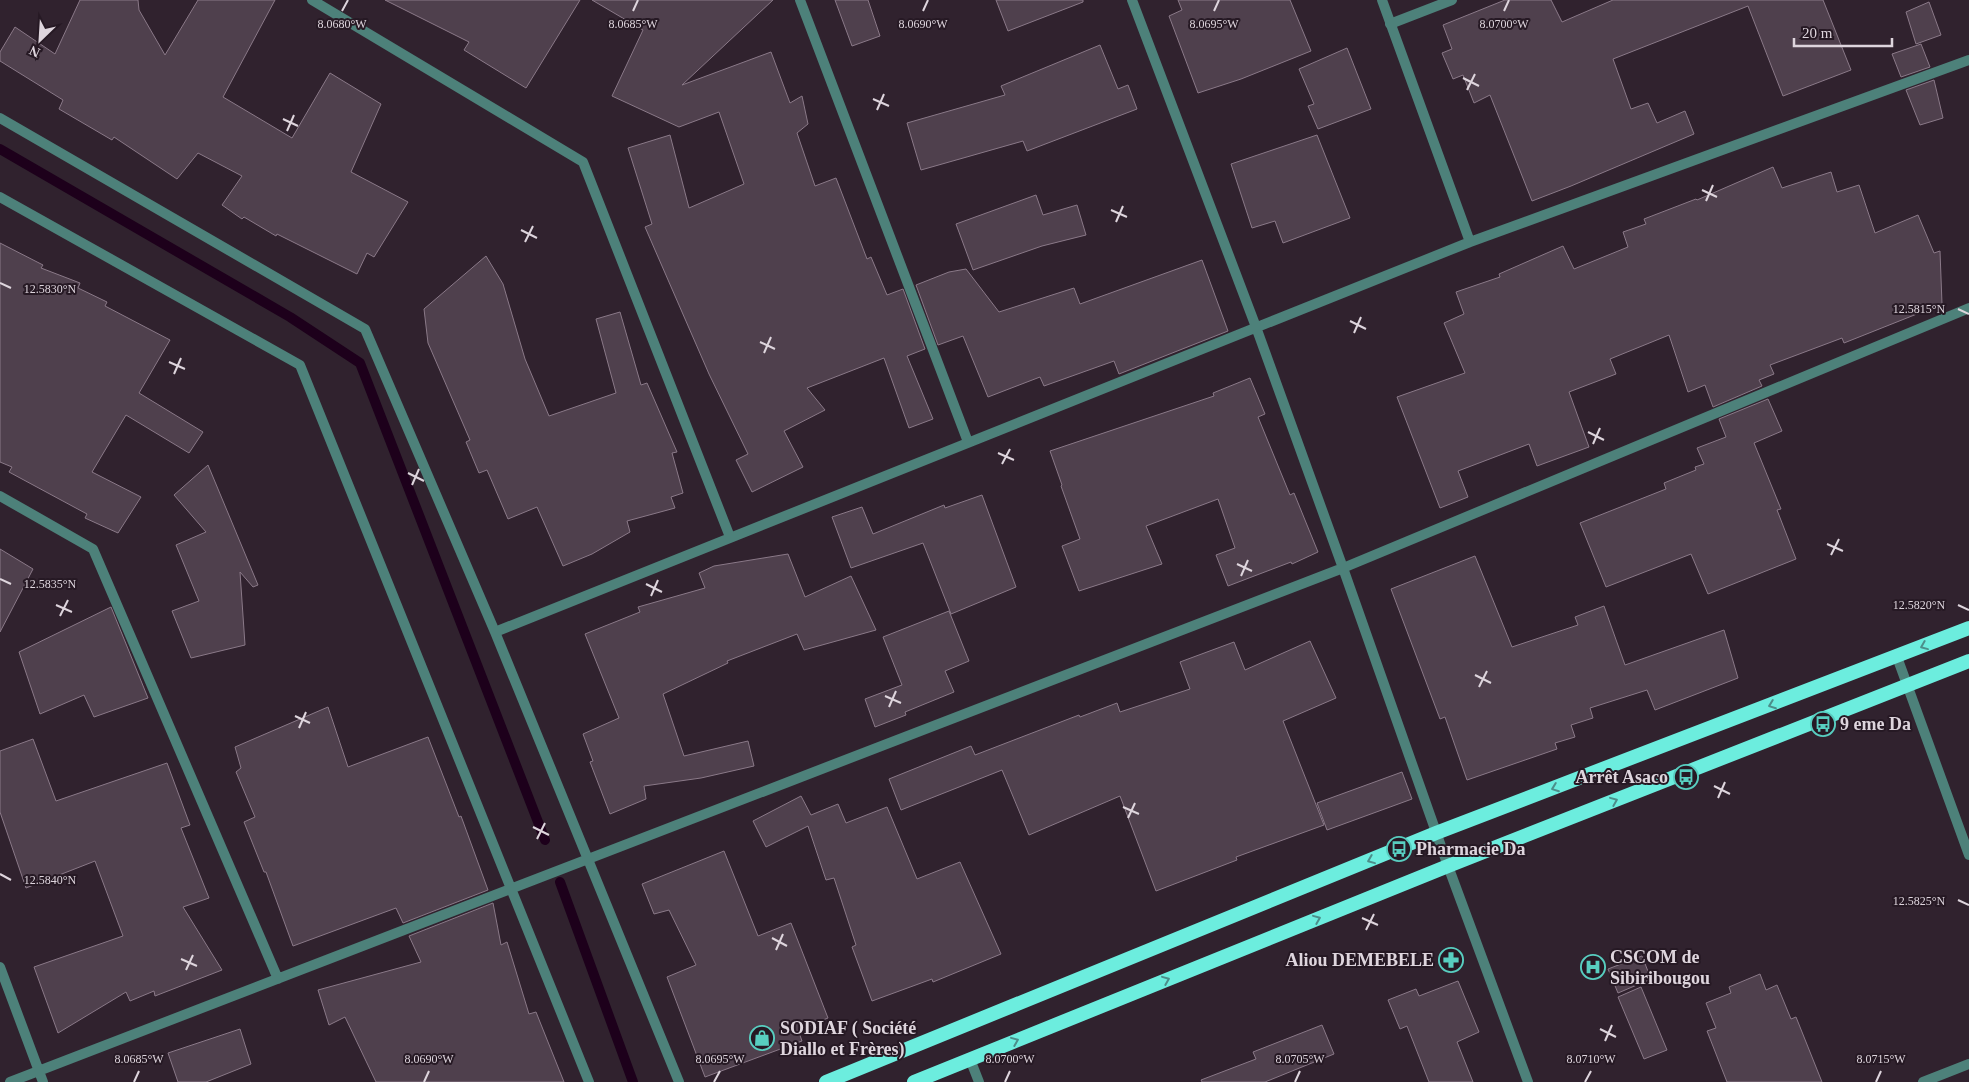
<svg xmlns="http://www.w3.org/2000/svg" width="1969" height="1082" font-family="Georgia,serif">
  <style>
    .lines { fill: none; stroke-linecap: round; stroke-linejoin: round }
    .stream { stroke: #1d001b; stroke-width: 10 }
    .building { fill: #4f404d; stroke: #8a7988 }
    .minor { stroke: #4d817a; stroke-width: 10 }
    .trunk { stroke: #6cedde; stroke-width: 14 }
    .oneway { stroke: #4c8e8a }
    .ticks { fill: none; stroke: #ded5dd; stroke-width: 2 }
    .labels { text-anchor: middle; dominant-baseline: central; stroke-width: 4; stroke-linejoin: round; paint-order: stroke }
    .poi-label { font-size: 18px; font-weight: bold; fill: #ded5dd; stroke: #261924; text-anchor: start }
    .ticks-label { font-size: 12px; text-anchor: middle; fill: #ded5dd; stroke: #261924; stroke-width: 4; stroke-linejoin: round; paint-order: stroke }
  </style>
  <rect width="100%" height="100%" fill="#30222e"/>
  <g class="lines">
    <path class="stream" d="M0 149 290 317 360 363 545 840
      M560 882 633 1082"/>
  </g>
  <path class="building" d="M80 0H138L139 10 165 55 198 0H275L223 97 292 138 330 73 381 104 351 172 408 202 374 257 367 253 357 274 277 234 276 236 244 217 242 219 222 205 242 176 198 153 177 179 114 137 112 140 59 109 63 100 0 61V52L15 27 55 54Z
    M385 0H580L526 88 464 50 469 42Z
    M592 0H773L682 85 771 52 790 103 802 96 808 124 797 133 815 186 836 178 867 259 871 257 887 295 903 289 925 349 907 356 933 419 909 428 884 358 807 388 825 410 784 431 803 467 752 492 736 460 748 454 709 374 645 227 652 224 628 148 670 135 689 208 744 184 719 112 679 127 612 96 643 30Z
    M835 0H868L880 36 852 46Z
    M996 0H1083V2L1008 31Z
    M1178 0H1290L1311 51 1241 79 1198 93 1169 16 1182 10Z
    M1505 0H1551L1562 22 1613 0H1823L1851 70 1783 96 1748 6 1613 59 1631 109 1648 103 1657 123 1685 111 1694 134 1571 186 1532 201 1490 95 1474 103 1463 75 1453 79 1442 53 1452 49 1443 25Z
    M1929 2 1941 35 1916 44 1906 12Z
    M1921 44 1930 67 1901 77 1892 54Z
    M1100 45 1118 89 1128 85 1137 109 1027 151 1023 141 921 170 907 123 1005 95 1001 86Z
    M1347 48 1371 109 1318 129 1308 106 1314 104 1299 69Z
    M1934 80 1943 118 1920 125 1906 90Z
    M1317 135 1350 218 1283 243 1275 221 1252 228 1231 164Z
    M1773 167 1782 188 1831 172 1837 192 1859 185 1875 233 1918 215 1934 253 1940 251 1942 304 1844 343 1842 338 1770 365 1774 374 1759 380 1762 386 1713 407 1705 385 1688 392 1669 335 1610 359 1616 374 1569 392 1589 447 1537 466 1529 444 1458 471 1468 497 1440 508 1397 397 1465 373 1444 323 1464 314 1456 292 1500 277 1499 274 1563 246 1574 269 1628 247 1623 232 1646 224 1644 219 1696 199 1697 200Z
    M1036 195 1043 215 1077 205 1086 235 1042 246 973 270 956 224Z
    M0 243 43 265 41 268 80 283 78 288 107 302 105 306 170 340 139 393 203 432 189 453 126 415 92 472 141 497 118 533 85 518 87 514 9 472 12 467 0 462Z
    M486 256 503 284 525 359 549 416 616 393 596 319 620 312 641 385 647 383 677 452 672 453 683 493 671 497 675 508 627 521 630 532 592 554 563 566 537 507 508 519 487 470 479 473 466 442 470 440 428 343 424 309Z
    M1202 260 1228 331 1119 374 1114 361 1044 386 1040 377 988 397 963 336 938 345 916 285 949 272 966 269 999 312 1074 288 1080 304Z
    M1250 378 1265 414 1258 417 1290 495 1294 493 1318 552 1292 564 1291 562 1228 586 1216 555 1235 548 1218 499 1146 526 1162 564 1079 591 1062 546 1080 539 1061 486 1062 485 1050 451 1214 396 1213 393Z
    M1768 399 1782 431 1754 443 1781 509 1777 510 1796 559 1708 594 1691 554 1606 587 1580 523 1666 489 1664 483 1696 470 1695 467 1704 464 1697 448 1726 437 1719 419Z
    M208 465 258 585 253 587 240 572 245 645 191 658 172 611 199 601 176 545 206 532 174 495Z
    M982 495 1016 587 951 614 923 543 851 568 832 517 862 507 873 534 944 505 945 508Z
    M0 549 33 569 0 632Z
    M788 554 805 597 851 576 876 630 804 650 797 634 727 661 728 663 663 694 684 756 748 741 754 766 701 778 644 786 646 799 610 814 590 762 593 761 583 734 619 718 585 634 640 612 638 607 705 588 699 573 714 566Z
    M1475 556 1512 647 1578 625 1575 617 1604 606 1625 665 1724 630 1738 678 1655 710 1647 690 1590 708 1593 718 1571 725 1575 737 1555 743 1557 749 1467 780 1445 717 1440 719 1391 589Z
    M111 607 148 698 94 717 84 695 40 714 19 652Z
    M949 611 969 661 945 671 954 692 905 712 906 715 875 727 865 699 902 685 883 637Z
    M1310 641 1336 698 1283 721 1324 825 1236 857 1237 860 1156 891 1120 796 1029 835 1002 770 901 810 889 779 971 746 975 755 1079 715 1080 717 1117 703 1120 712 1190 689 1180 662 1234 642 1245 670Z
    M328 707 348 767 428 737 459 817 461 816 488 890 403 923 396 908 293 946 266 872H264L244 822 255 817 236 772 241 768 235 747Z
    M33 739 56 801 167 763 190 825 181 828 209 898 183 907 222 970 155 996 154 991 130 1001 126 992 58 1033 34 967 123 936 95 861 26 888 0 812V751Z
    M1402 772 1412 799 1327 830 1317 803Z
    M801 796 811 815 838 804 846 823 887 807 917 879 960 862 1001 954 933 982 932 979 872 1001 852 947 856 945 834 878 826 880 808 826 766 847 753 821Z
    M724 851 758 936 791 923 828 1018 798 1030 802 1041 705 1077 667 977 696 965 669 910 654 914 642 884Z
    M493 903 501 945 507 942 529 1014 536 1012 564 1082H376L345 1017 329 1025 318 990 421 962 409 936Z
    M1642 956 1651 979 1618 993 1608 969Z
    M1760 974 1766 990 1777 985 1791 1019 1796 1017 1822 1082H1727L1707 1031 1716 1028 1706 1003 1731 993 1729 987Z
    M1458 981 1479 1032 1457 1042 1473 1082H1429L1407 1026 1400 1029 1388 1000 1416 989 1419 996Z
    M1641 987 1667 1050 1644 1059 1618 997Z
    M1322 1025 1334 1054 1265 1082H1202L1201 1080 1256 1059 1253 1052Z
    M240 1029 251 1064 206 1082H178L168 1053Z"/>
  <g class="lines">
    <path class="minor" d="M312 0 583 162 730 537
      M800 0 968 442
      M1132 0 1256 327 1343 568 1448 866 1528 1082
      M1382 0 1470 242
      M1390 24 1452 0
      M0 118 365 329 495 632 679 1082
      M0 197 300 365 589 1082
      M0 496 93 549 278 979
      M495 632 1470 242 1969 60
      M1897 657 1969 855
      M0 967 43 1082
      M970 1059 979 1082
      M10 1082 1343 568 1969 308
      M1923 1082 1969 1064"/>
    <path class="trunk" d="M826 1082 1436 833 1969 628
      M914 1082 1448 866 1969 661"/>
  </g>
  <defs><path id="oneway-chevron" d="M-2-3.5L2.5 0L-2 3.5" fill="none" stroke-width="1.6" stroke-linecap="round" stroke-linejoin="round" transform="scale(1.25)"/></defs>
  <g class="oneway">
    <use href="#oneway-chevron" transform="translate(1924 646) rotate(158)"/>
    <use href="#oneway-chevron" transform="translate(1772 705) rotate(159)"/>
    <use href="#oneway-chevron" transform="translate(1555 788) rotate(159)"/>
    <use href="#oneway-chevron" transform="translate(1614 801) rotate(-22)"/>
    <use href="#oneway-chevron" transform="translate(1371 860) rotate(158)"/>
    <use href="#oneway-chevron" transform="translate(1317 919) rotate(-22)"/>
    <use href="#oneway-chevron" transform="translate(1166 980) rotate(-22)"/>
    <use href="#oneway-chevron" transform="translate(1015 1041) rotate(-22)"/>
  </g>
  <path class="ticks" d="M342 11 348 0M633 11 638 0M923 11 928 0M1214 11 1219 0M1504 11 1509 0M1463 78 1479 86M1467 90 1475 74M873 99 889 106M877 110 884 94M283 119 298 126M287 131 294 115M1702 190 1717 197M1706 201 1713 185M1111 210 1127 217M1116 222 1123 206M521 230 537 238M525 242 533 226M0 283 11 288M1958 309 1969 314M1350 321 1366 329M1354 333 1361 317M760 342 775 349M764 353 771 337M169 362 185 369M174 374 181 358M1588 432 1604 440M1593 444 1600 428M998 453 1014 460M1002 464 1010 449M408 473 424 481M412 485 419 469M1827 544 1843 551M1831 555 1839 539M1237 564 1252 571M1241 576 1248 560M0 579 11 584M646 584 662 592M651 596 658 580M56 605 72 612M1958 605 1969 610M60 616 68 600M1475 675 1491 683M1479 687 1487 671M885 696 901 703M889 707 896 691M295 716 310 723M299 728 306 712M1714 786 1730 794M1718 798 1725 782M1123 807 1139 814M1128 818 1135 803M533 827 549 835M537 839 545 823M0 874 11 880M1958 900 1969 905M1362 918 1378 925M1366 930 1374 914M772 938 787 946M776 950 783 934M181 959 197 966M186 970 193 955M1600 1029 1616 1037M1605 1041 1612 1025M134 1082 139 1071M424 1082 429 1071M714 1082 720 1071M1005 1082 1010 1071M1295 1082 1300 1071M1585 1082 1591 1071M1876 1082 1881 1071"/>
  <defs>
    <symbol id="bus-ring" viewBox="-11 -11 22 22"><circle r="9.5" fill="#261924" stroke="#58cec0" stroke-width="1.5"/><path d="M-5-6H5V4H4V6H2V4H-2V6H-4V4H-5ZM-3.5-4V0h7V-4ZM-3.5 1.2v1.5H-2V1.2ZM2 1.2v1.5H3.5V1.2Z" fill="#58cec0"/></symbol>
    <symbol id="pharmacy-ring" viewBox="-11 -11 22 22"><circle r="9.5" fill="#261924" stroke="#58cec0" stroke-width="1.5"/><path d="M-2-6h4v4h4v4h-4v4h-4v-4h-4v-4h4Z" fill="#58cec0"/></symbol>
    <symbol id="hospital-ring" viewBox="-11 -11 22 22"><circle r="9.5" fill="#261924" stroke="#58cec0" stroke-width="1.5"/><path d="M-5-5h3v3.5h4V-5h3V5h-3V1.5h-4V5h-3Z" fill="#58cec0"/></symbol>
    <symbol id="shop-ring" viewBox="-11 -11 22 22"><circle r="9.5" fill="#261924" stroke="#58cec0" stroke-width="1.5"/><path d="M-5-2.5h2.3a2.7 3.5 0 0 1 5.4 0H5L5.5 6h-11ZM-1.5-2.5h3a1.5 2.3 0 0 0-3 0Z" fill="#58cec0"/></symbol>
  </defs>
  <g fill-rule="evenodd">
    <use href="#bus-ring" x="1809" y="710" width="28" height="28"/>
    <use href="#bus-ring" x="1672" y="763" width="28" height="28"/>
    <use href="#bus-ring" x="1385" y="835" width="28" height="28"/>
    <use href="#pharmacy-ring" x="1437" y="946" width="28" height="28"/>
    <use href="#hospital-ring" x="1579" y="953" width="28" height="28"/>
    <use href="#shop-ring" x="748" y="1024" width="28" height="28"/>
  </g>
  <g class="labels">
    <g class="poi-label">
      <text x="1840" y="724">9 eme Da</text>
      <text x="1668" y="777" text-anchor="end">Arrêt Asaco</text>
      <text x="1416" y="849">Pharmacie Da</text>
      <text x="1610" y="957">CSCOM de<tspan x="1610" dy="21">Sibiribougou</tspan></text>
      <text x="1434" y="960" text-anchor="end">Aliou DEMEBELE</text>
      <text x="780" y="1028">SODIAF ( Société<tspan x="780" dy="21">Diallo et Frères)</tspan></text>
    </g>
  </g>
  <g class="ticks-label">
    <text x="342" y="28">8.0680°W</text>
    <text x="633" y="28">8.0685°W</text>
    <text x="923" y="28">8.0690°W</text>
    <text x="1214" y="28">8.0695°W</text>
    <text x="1504" y="28">8.0700°W</text>
    <text x="50" y="293">12.5830°N</text>
    <text x="1919" y="313">12.5815°N</text>
    <text x="50" y="588">12.5835°N</text>
    <text x="1919" y="609">12.5820°N</text>
    <text x="50" y="884">12.5840°N</text>
    <text x="1919" y="905">12.5825°N</text>
    <text x="139" y="1063">8.0685°W</text>
    <text x="429" y="1063">8.0690°W</text>
    <text x="720" y="1063">8.0695°W</text>
    <text x="1010" y="1063">8.0700°W</text>
    <text x="1300" y="1063">8.0705°W</text>
    <text x="1591" y="1063">8.0710°W</text>
    <text x="1881" y="1063">8.0715°W</text>
  </g>
  <g transform="translate(40 40) rotate(205)" stroke="#261924" stroke-width="4" paint-order="stroke">
  <path d="M0-4L9 19L0 12L-9 19Z" fill="#ded5dd"/>
  <text y="-8" font-size="14" font-weight="bold" text-anchor="middle" fill="#ded5dd">N</text>
  </g>
  <path d="M1794 38v8h98v-8" fill="none" stroke="#ded5dd" stroke-width="2.5"/>
  <text x="1802" y="38" font-size="15" fill="#ded5dd" stroke="#261924" stroke-width="4" paint-order="stroke">20 m</text>
</svg>
